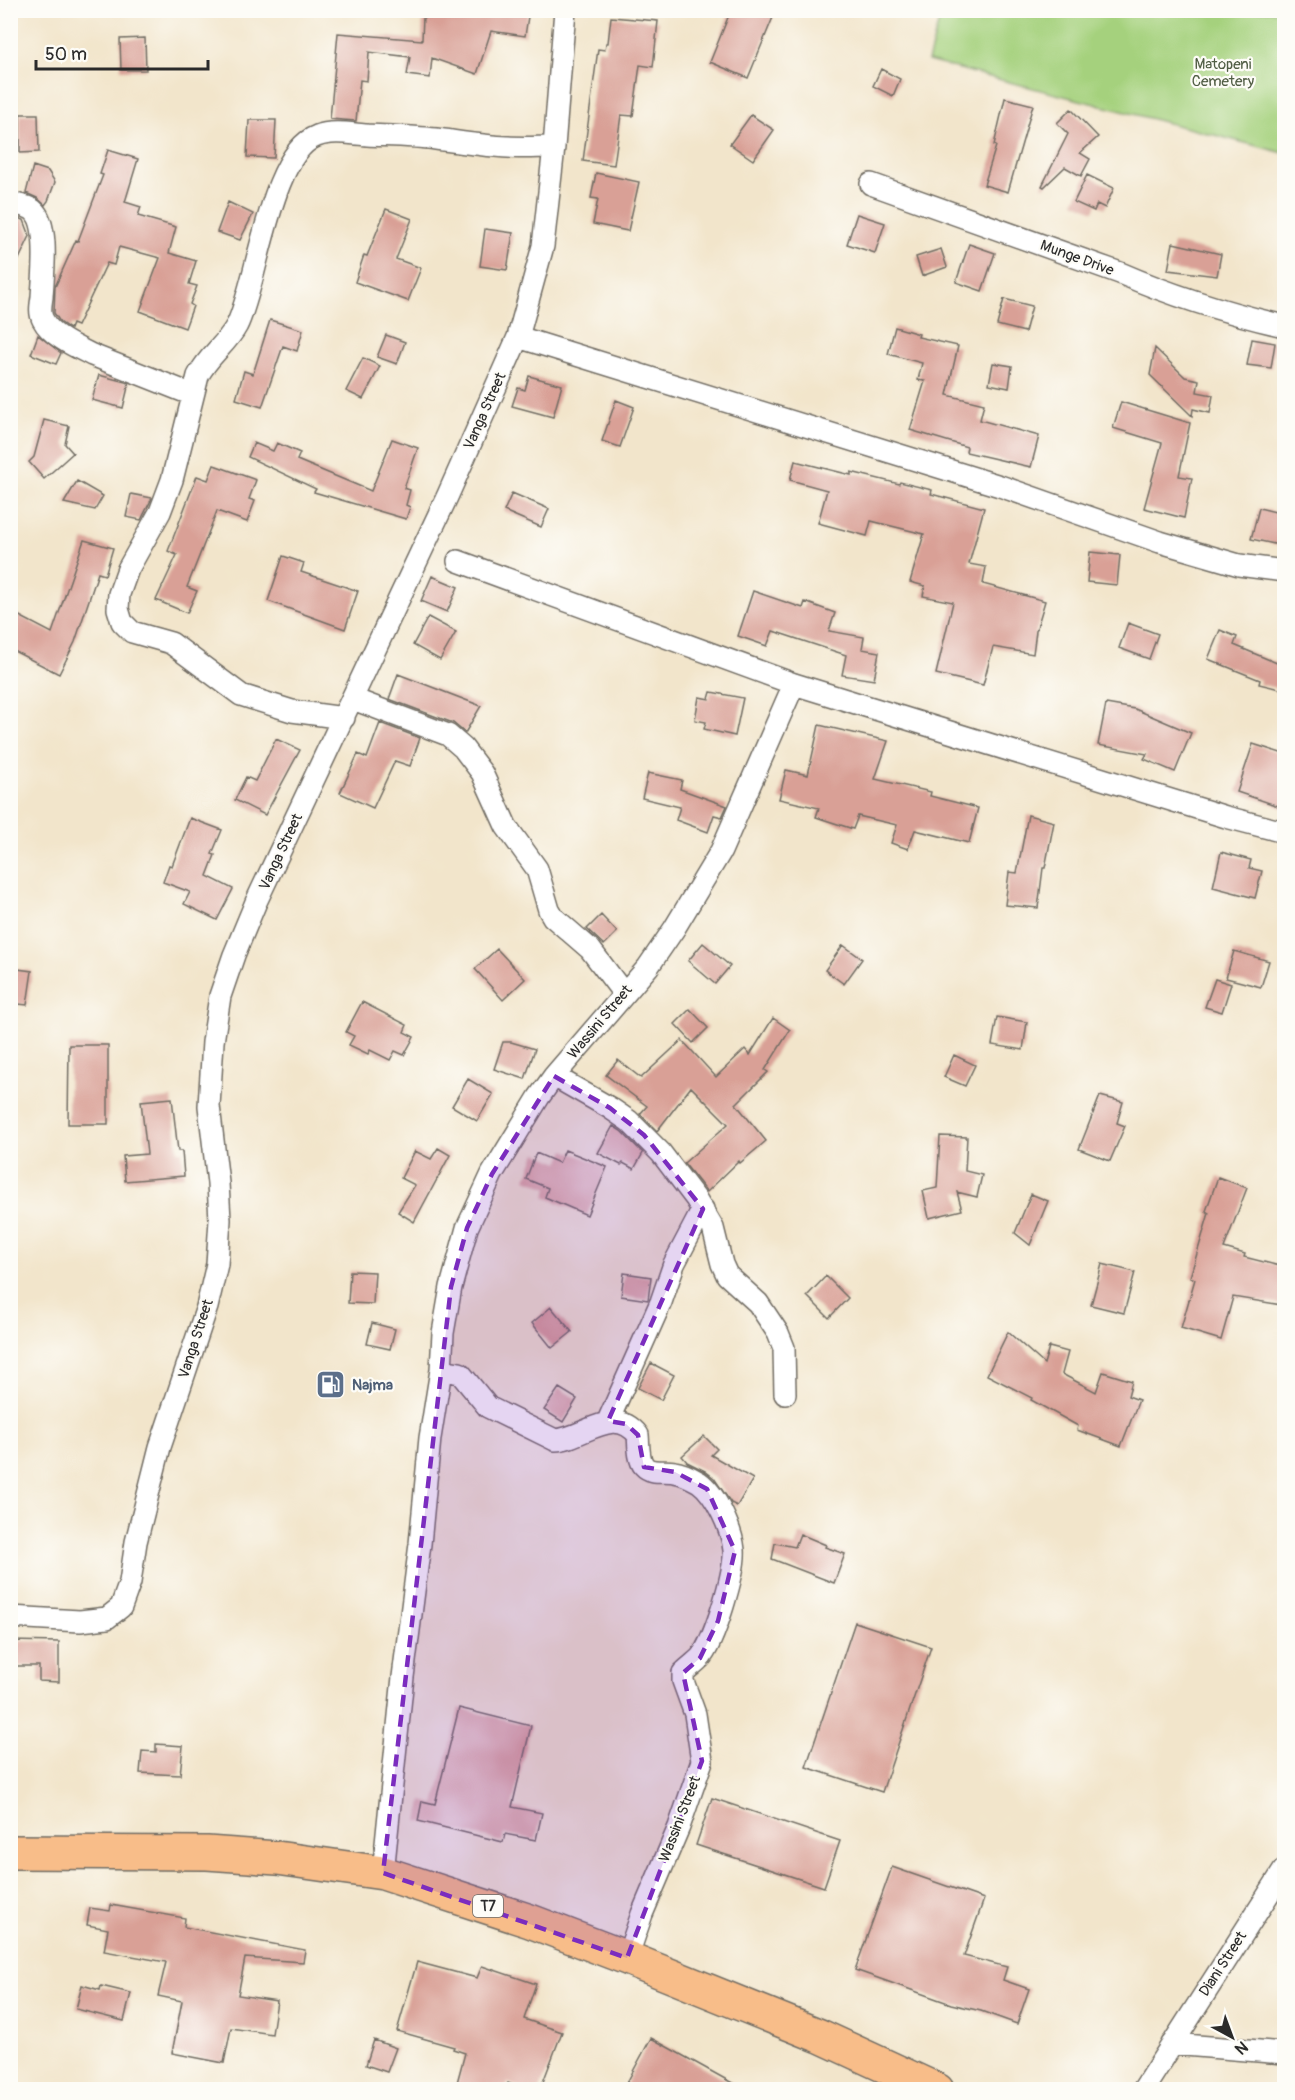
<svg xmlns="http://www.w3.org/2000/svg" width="1295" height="2100" font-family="Pangolin,sans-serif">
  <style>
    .green { fill: #a5d17d; stroke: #687e54; stroke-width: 1.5 }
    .building { fill: #d9a096 }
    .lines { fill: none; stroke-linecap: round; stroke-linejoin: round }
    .minor-casing { stroke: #716c63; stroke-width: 24 }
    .trunk-casing { stroke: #716c63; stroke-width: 36 }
    .minor { stroke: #fff; stroke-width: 21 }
    .trunk { stroke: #f8bd89; stroke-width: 33 }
    .marked { fill: #7b2cbf; fill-opacity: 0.2; stroke: #7b2cbf; stroke-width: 4.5; stroke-dasharray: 12 8; stroke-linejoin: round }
    .labels { text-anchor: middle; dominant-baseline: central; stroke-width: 4.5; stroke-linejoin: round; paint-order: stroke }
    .shield { fill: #fdfcf7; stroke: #6a6a68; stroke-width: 1.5 }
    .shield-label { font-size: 14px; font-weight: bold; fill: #2b2b2b }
    .park-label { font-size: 15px; fill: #505d44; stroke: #fdfcf7 }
    .street-label { font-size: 15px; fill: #2b2b2b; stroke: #fdfcf7 }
    .service-label { font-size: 15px; font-weight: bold; fill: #4e5e75; stroke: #fdfcf7; text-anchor: start }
  </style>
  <rect width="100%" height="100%" fill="#fdfcf7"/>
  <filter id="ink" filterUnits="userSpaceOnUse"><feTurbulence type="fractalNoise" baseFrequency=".0167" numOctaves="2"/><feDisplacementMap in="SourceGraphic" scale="12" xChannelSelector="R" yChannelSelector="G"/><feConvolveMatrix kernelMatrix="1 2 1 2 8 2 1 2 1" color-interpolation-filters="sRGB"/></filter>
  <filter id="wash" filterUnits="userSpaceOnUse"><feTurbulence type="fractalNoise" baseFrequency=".008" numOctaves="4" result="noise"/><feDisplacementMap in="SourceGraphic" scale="24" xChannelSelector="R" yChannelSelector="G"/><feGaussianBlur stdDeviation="1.35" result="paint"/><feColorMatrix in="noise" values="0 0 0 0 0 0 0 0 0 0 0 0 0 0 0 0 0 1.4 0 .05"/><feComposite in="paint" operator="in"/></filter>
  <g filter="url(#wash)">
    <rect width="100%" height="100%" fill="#f2e5cb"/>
    <path class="green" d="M942 10 1284 11V153L928 61Z"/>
    <g id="blocks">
      <path class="building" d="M467 10H529L525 36 491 31 477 74 432 58 430 78 407 75 410 57 369 52 367 81 360 80 356 121 330 119 338 33 422 40 423 17 467 19Z
        M731 10H776L748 78 710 62Z
        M611 17 658 21 653 67 640 65 633 116 621 115 614 165 583 161 598 49 605 50 606 43H608Z
        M145 38 146 70H121L120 39Z
        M881 69 900 79 893 96 873 86Z
        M1005 98 1033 105 1008 192 984 185 996 146 994 145Z
        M1071 109 1098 137 1080 153 1090 159 1081 176 1065 167 1044 187 1042 186 1068 134 1057 123Z
        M20 114H38L39 152 20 153Z
        M751 115 774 130 753 160 730 144Z
        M249 120H276L274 158 247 157Z
        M108 150 138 159 125 202 141 207 138 216 176 227 169 253 196 261 189 284 197 286 190 304 193 306 185 328 140 311 160 258 119 247 114 265 107 263 77 326 72 324 70 329 60 322 54 313 55 287 76 240 78 241 103 175 100 174Z
        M33 166 48 171 55 182 48 201 45 205 37 198 26 193Z
        M596 173 639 182 628 231 593 224 598 199 591 198Z
        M1087 175 1114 188 1105 208 1097 204 1094 211 1074 202Z
        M228 202 253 214 240 240 217 232Z
        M386 209 412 219 396 259 421 268 408 301 355 282 364 255 367 256Z
        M857 214 885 223 875 253 847 244Z
        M10 216 24 220 30 236 10 278Z
        M485 229 513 233 507 270 480 266Z
        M1173 243 1221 254 1217 276 1168 270Z
        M969 244 995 253 982 291 956 282Z
        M941 249 947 267 922 276 916 257Z
        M1004 299 1032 306 1025 332 997 325Z
        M270 320 303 330 297 351 283 346 262 407 236 399 244 371 253 374Z
        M895 327 919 334 918 337 958 346 947 395 984 404 980 420 1039 436 1031 467 966 452 967 447 910 430 925 381 918 380 922 363 888 354Z
        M38 335 61 353 56 364 31 354Z
        M386 335 405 342 397 364 377 357Z
        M1252 339 1275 343 1271 368 1247 365Z
        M1155 348 1185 377 1199 380 1197 392 1213 395 1210 413 1193 409 1192 416 1150 375Z
        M363 358 380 366 363 399 346 391Z
        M993 363 1012 366 1009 388 989 384Z
        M99 375 129 383 123 408 92 400Z
        M529 376 562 385 553 417 512 406 518 388 525 390Z
        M616 400 634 407 620 447 602 441Z
        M1121 402 1190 423 1179 476 1192 478 1184 518 1144 508 1162 443 1113 428Z
        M44 420 69 426 65 444 73 453 44 479 29 462 34 457Z
        M392 439 418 448 404 488 410 490 406 505 410 507 406 519 314 492 316 489 248 457 254 443 273 451 277 443 300 453 297 460 371 491Z
        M795 461 851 475V472L899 484 900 482 932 490 931 494 984 508 969 564 986 567 983 584 1045 601 1036 631 1033 654 993 647 983 685 936 674 953 602 923 596 925 586 910 582 924 534 871 521 867 536 818 523 827 490 790 480Z
        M214 465 256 480 249 499 255 501 247 522 217 511 187 587 197 591 187 613 156 600 177 555 168 551 197 476 208 480Z
        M77 481 103 496 95 510 64 503Z
        M512 493 549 509 541 527 504 511Z
        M131 494 152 498 141 520 126 517Z
        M1259 508 1284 514 1279 545 1251 539Z
        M84 540 113 548 105 575 98 573 75 642 59 674 10 649V611L52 633Z
        M1090 552 1120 555 1117 585 1087 582Z
        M283 556 304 563 301 572 358 591 345 629 268 601Z
        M432 576 458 587 447 612 421 601Z
        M753 591 803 608 805 602 835 613 829 631 864 637 862 649 879 652 874 680 842 675 846 655 773 631 767 646 738 636Z
        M428 617 456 632 440 660 413 645Z
        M1128 623 1158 634 1149 659 1119 648Z
        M1220 630 1237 637 1234 645 1284 666V690L1259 684 1260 680 1208 659Z
        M398 674 481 706 465 733 453 723 389 699Z
        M711 692 743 698 735 736 704 729 706 722 695 720 699 697 709 699Z
        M1106 704 1135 709 1191 733 1175 772 1144 759 1147 754 1098 745Z
        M380 723 420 738 410 766 395 761 373 808 340 793 358 754 367 758Z
        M819 725 888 741 875 779 931 792 930 796 978 808 969 843 915 830 908 849 891 843 897 825 858 816 853 829 816 817 819 808 779 799 786 770 808 775Z
        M276 739 300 750 265 815 235 800 246 777 255 781Z
        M1253 744 1284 754V808L1237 792Z
        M648 773 682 780 680 789 727 806 722 817 714 815 708 832 676 820 680 807 642 798Z
        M1028 815 1054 822 1045 868H1043L1038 908 1005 905 1009 872 1017 873Z
        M190 818 222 830 212 854 215 855 207 876 233 889 217 920 184 904 190 892 163 882 169 865 172 866Z
        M1221 852 1251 860 1249 868 1262 871 1255 898 1213 887Z
        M601 915 617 932 604 945 587 929Z
        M703 943 730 966 715 984 688 961Z
        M843 945 862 959 844 984 825 970Z
        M497 949 525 979 503 1000 475 969Z
        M1234 951 1269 961 1261 987 1226 978Z
        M10 968 32 971 27 1005 10 1003Z
        M1215 979 1231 984 1222 1012 1205 1007Z
        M362 1002 407 1025 404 1032 414 1037 404 1055 395 1051 390 1060 370 1050 368 1054 349 1045 354 1036 346 1032Z
        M690 1009 708 1028 693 1043 675 1024Z
        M997 1017 1027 1022 1023 1050 992 1045Z
        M773 1018 790 1030 765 1070 768 1072 736 1104 766 1141 740 1163 739 1161 707 1192 684 1163 728 1124 691 1087 657 1131 640 1114 647 1106 606 1075 618 1060 641 1078 682 1040 716 1077 745 1049 750 1055Z
        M503 1042H511L535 1049 525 1079 494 1069Z
        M69 1045H108V1124H68Z
        M954 1055 975 1065 965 1086 944 1077Z
        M468 1079 493 1094 477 1121 452 1106Z
        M1100 1096 1123 1102 1117 1123 1125 1126 1110 1161 1079 1149Z
        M172 1098 178 1151H182L184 1176 125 1181 123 1156 147 1154 141 1101Z
        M613 1126 621 1131 643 1153 634 1169 623 1163 621 1165 598 1153Z
        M940 1136 967 1137 965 1171 982 1175 977 1197 957 1192 962 1210 929 1218 923 1191 937 1188Z
        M438 1148 450 1155 414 1222 398 1212 415 1185 401 1178 415 1151 431 1159Z
        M565 1150 607 1167 587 1215 545 1197 548 1188 526 1179 536 1153 559 1163Z
        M1218 1177 1247 1188 1224 1248 1245 1254 1244 1257 1284 1267 1282 1305 1233 1297 1221 1340 1181 1328 1195 1279 1190 1277 1209 1213 1206 1211Z
        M1031 1194 1048 1201 1030 1245 1015 1233Z
        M1102 1264 1135 1272 1124 1313 1091 1305Z
        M350 1271 375 1272 373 1304 348 1303Z
        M624 1273 651 1277 648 1300 621 1296Z
        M826 1276 848 1298 829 1318 807 1296Z
        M551 1307 572 1332 552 1348 532 1323Z
        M372 1323 395 1329 390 1349 367 1344Z
        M1008 1332 1044 1364 1049 1347 1068 1352 1062 1374 1096 1392 1103 1372 1132 1381 1128 1396 1139 1400 1121 1446 1077 1430 1078 1426 1031 1400 1032 1398 987 1375Z
        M651 1363 674 1375 661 1400 638 1388Z
        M559 1388 577 1399 563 1422 544 1410Z
        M704 1436 717 1449 711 1455 753 1479 737 1506 731 1503 714 1478 705 1471 687 1462 682 1456Z
        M800 1534 826 1545 825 1547 845 1554 834 1583 772 1559 775 1543 795 1547Z
        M855 1622 931 1647 882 1792 806 1767Z
        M10 1641 59 1642V1682L39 1681V1666H10Z
        M459 1708 531 1726 512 1807 542 1813 536 1840 505 1834 503 1842 418 1821 422 1801 435 1804Z
        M156 1744 183 1746 180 1775 140 1773 142 1751 156 1752Z
        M712 1798 840 1841 824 1887 696 1845Z
        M892 1867 984 1899 964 1956 1007 1967 1003 1980 1029 1989 1017 2024 981 2011 951 2004 855 1970Z
        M111 1905 185 1918 184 1927 305 1950 303 1962 245 1958 238 1995 277 2001 272 2034 231 2028 224 2063 172 2053 182 2001 158 1996 166 1962 104 1951 108 1929 87 1925 90 1908 110 1911Z
        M417 1962 477 1978 482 1966 536 1984 524 2019 562 2032 540 2090H525L508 2083 506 2090H455L465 2053 453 2049 454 2047 397 2031Z
        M82 1985 100 1990 101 1986 131 1993 124 2021 76 2009Z
        M651 2038 745 2090H623Z
        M374 2040 396 2048 387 2072 366 2065Z"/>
    </g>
  </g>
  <g filter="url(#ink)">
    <use href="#blocks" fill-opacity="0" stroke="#716c63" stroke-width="1.5"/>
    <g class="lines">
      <defs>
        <path id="minor" d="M871 184 1120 273C1173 296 1228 313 1284 326
          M10 203C18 205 26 205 33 210 50 224 43 276 42 297 41 304 39 313 43 320 51 336 76 347 92 355L193 395
          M518 337 1000 486 1160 542 1239 565 1284 571
          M458 561 794 684 1226 817 1284 832
          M353 699 448 735 463 748 482 773 506 826 537 869 549 910 553 917 590 949 624 994
          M344 718 292 711 241 695 171 643 132 632 122 622 118 609 119 594 128 569 160 512 172 480 198 376C208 356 227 344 237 325 258 282 270 153 317 136 332 130 352 134 367 135 390 136 413 136 436 139 460 142 484 146 508 147 523 148 539 147 554 147
          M554 1076 610 1108 629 1121 661 1153 696 1199 713 1228 722 1264 727 1275 758 1303 778 1333 784 1348 785 1394
          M441 1370 460 1373 488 1407 555 1440C583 1439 614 1404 638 1435 639 1444 638 1459 644 1466 651 1474 665 1470 674 1472 683 1473 692 1478 699 1482 716 1494 732 1530 734 1550 736 1570 714 1643 700 1658 695 1663 688 1668 683 1673V1681L695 1714 702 1761 679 1827 642 1914 627 1958
          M608 1421 661 1302 674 1264 703 1209
          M10 1617 80 1621 107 1618 121 1607 130 1582 136 1542 160 1447 207 1307 217 1264 220 1220 218 1183 209 1106 213 1042 220 996 234 955 256 902 447 497 518 337 543 246 554 147 565 10
          M383 1873 403 1677 420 1544 430 1438 441 1370 443 1333 451 1287 467 1228 492 1174 539 1097 554 1076 648 967 674 929 721 851 794 684
          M1172 2044 1284 2053
          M1143 2090 1284 1870"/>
        <path id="trunk" d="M10 1852 207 1853 277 1858 383 1873 530 1921 627 1958 820 2036 937 2090"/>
      </defs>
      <use href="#minor" class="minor-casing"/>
      <use href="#trunk" class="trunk-casing"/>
      <use href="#minor" class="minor"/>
      <use href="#trunk" class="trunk"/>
    </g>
  </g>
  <path class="marked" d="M554 1076 610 1108 644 1135 703 1209 608 1421 626 1424 638 1435 644 1467 675 1472 707 1489 735 1551 718 1621 700 1658 683 1673 702 1761 627 1958 383 1873 451 1287 467 1228 492 1174Z"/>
  <defs>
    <symbol id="fuel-square" viewBox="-11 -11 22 22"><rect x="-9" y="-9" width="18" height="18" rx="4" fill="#5c6f8a" stroke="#fdfcf7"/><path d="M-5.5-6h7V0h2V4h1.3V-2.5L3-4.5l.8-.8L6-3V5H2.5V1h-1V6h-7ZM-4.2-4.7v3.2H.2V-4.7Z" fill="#fff"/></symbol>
  </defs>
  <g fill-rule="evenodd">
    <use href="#fuel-square" x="314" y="1368" width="33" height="33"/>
  </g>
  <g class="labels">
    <rect class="shield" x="473" y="1895" width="30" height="22" rx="4.5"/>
    <g class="shield-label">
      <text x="488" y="1906">T7</text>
    </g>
    <g class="park-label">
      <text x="1223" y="64">Matopeni<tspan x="1223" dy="17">Cemetery</tspan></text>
    </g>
    <g class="street-label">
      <text transform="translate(1077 258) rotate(20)">Munge Drive</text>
      <text transform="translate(485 411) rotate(-66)">Vanga Street</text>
      <text transform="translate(281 852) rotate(-65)">Vanga Street</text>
      <text transform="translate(600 1022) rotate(-50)">Wassini Street</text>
      <text transform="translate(196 1339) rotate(-72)">Vanga Street</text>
      <text transform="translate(680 1819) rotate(-69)">Wassini Street</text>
      <text transform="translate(1223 1964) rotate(-57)">Diani Street</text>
    </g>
    <g class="service-label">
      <text x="352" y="1385">Najma</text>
    </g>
  </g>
  <rect width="1295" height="2100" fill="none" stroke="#fdfcf7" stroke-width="36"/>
  <g transform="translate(1232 2037) rotate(139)" stroke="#fdfcf7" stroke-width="4.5" paint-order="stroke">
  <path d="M0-4.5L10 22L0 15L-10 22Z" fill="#2b2b2b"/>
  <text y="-9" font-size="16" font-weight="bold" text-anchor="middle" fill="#2b2b2b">N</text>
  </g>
  <path d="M36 60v9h172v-9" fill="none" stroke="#2b2b2b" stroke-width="3"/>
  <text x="45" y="60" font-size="18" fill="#2b2b2b" stroke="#fdfcf7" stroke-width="4.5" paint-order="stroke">50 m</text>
</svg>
